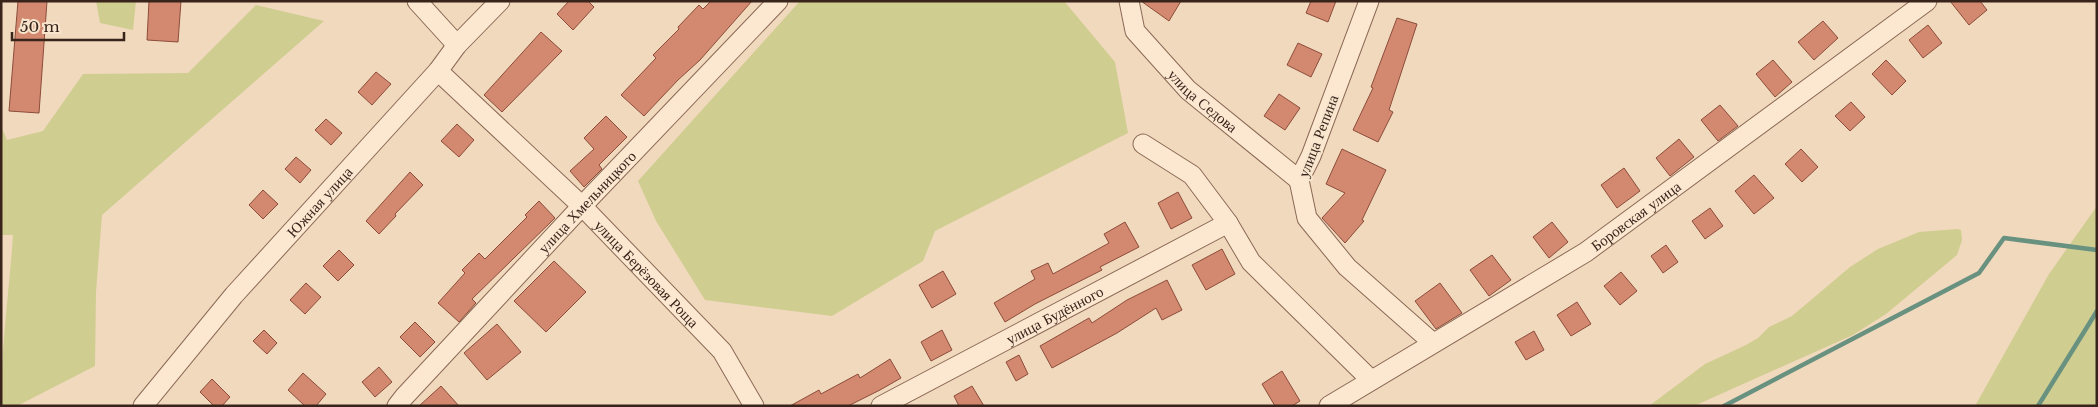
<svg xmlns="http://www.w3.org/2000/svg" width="2098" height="407" font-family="'Libre Baskerville',serif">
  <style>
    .green { fill: #d0cd91 }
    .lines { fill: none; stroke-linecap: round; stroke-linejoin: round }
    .stream { stroke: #689180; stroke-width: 4.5 }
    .building { fill: #d38970; stroke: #8c4c39 }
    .minor-casing { stroke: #8b6955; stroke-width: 21 }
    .minor { stroke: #fce8d1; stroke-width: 19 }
    .labels { text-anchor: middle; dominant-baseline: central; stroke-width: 4; stroke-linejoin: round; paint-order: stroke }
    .street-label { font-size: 15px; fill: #39241b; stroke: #f8e5ce }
  </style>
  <rect width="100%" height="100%" fill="#f1d9bd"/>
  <path class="green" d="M96 1H136L133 30 100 23Z
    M800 1H1064L1115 62 1128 133 935 231 923 261 832 316 705 300 656 221 638 181Z
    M256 5 324 21 102 215 96 292 95 366 17 406H1C1 349 9 292 13 235H1V126L7 140 43 131 83 74 188 73Z
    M2097 206V406H1975L2049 274Z
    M1957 229 1961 230 1962 240 1957 255 1886 314 1853 335 1694 406H1649L1705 364 1746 345 1758 338 1769 327 1792 316 1850 267 1878 249 1919 232Z"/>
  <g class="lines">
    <path class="stream" d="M1724 406 1979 273 2004 238 2097 250
      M2038 406 2097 311"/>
  </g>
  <path class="building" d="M18 1H47L39 113 9 111Z
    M149 1H181L178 42 147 40Z
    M569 1H588L594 7 573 30 557 14Z
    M711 1H752L700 60 678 80 644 116 621 95 656 58 653 55 679 29 678 27 699 5 703 9Z
    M1141 1H1181L1169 21Z
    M1311 1H1336L1328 22 1306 13Z
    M1950 1H1980L1987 10 1969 25Z
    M1397 18 1417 24 1389 110 1393 112 1378 142 1353 130 1373 88 1371 87Z
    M1823 21 1838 38 1814 60 1798 42Z
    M1928 25 1942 43 1923 58 1909 40Z
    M541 32 562 51 502 112 484 95Z
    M1298 43 1322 54 1311 77 1287 65Z
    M1773 60 1792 82 1775 97 1756 74Z
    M1886 60 1906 81 1892 95 1872 74Z
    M376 72 391 84 372 105 358 92Z
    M1279 94 1300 108 1285 130 1264 116Z
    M1851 102 1865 117 1850 131 1835 116Z
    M1720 105 1738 126 1718 141 1701 120Z
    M606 116 627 137 599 165 602 169 584 187 570 171 594 149 584 138Z
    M326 119 342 133 331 145 315 130Z
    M457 124 474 140 459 157 441 141Z
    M1679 139 1694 157 1670 176 1656 158Z
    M1342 149 1386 170 1362 220 1364 221 1345 243 1322 218 1345 193 1326 184Z
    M1801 149 1818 167 1802 182 1785 164Z
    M296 157 311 170 300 183 285 169Z
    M1624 168 1640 191 1617 208 1601 185Z
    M410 172 423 185 395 214 396 216 379 234 366 221Z
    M1754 175 1774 198 1754 214 1735 191Z
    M263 190 278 204 263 219 249 205Z
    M1178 192 1192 218 1171 229 1158 203Z
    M539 201 555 218 472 299 476 303 459 322 438 303 465 273 462 270 479 253 485 259 527 217 525 215Z
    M1710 208 1723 226 1705 239 1692 221Z
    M1125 222 1139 247 1100 267 1102 270 1035 304 1005 322 994 303 1035 279 1031 271 1048 263 1053 274 1109 243 1104 234Z
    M1552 222 1568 242 1549 258 1533 237Z
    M1666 245 1678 262 1663 273 1651 256Z
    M1222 249 1235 274 1206 290 1192 265Z
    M339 250 354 265 338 281 323 266Z
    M1492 255 1511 280 1489 296 1470 270Z
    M554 261 586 292 546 332 514 301Z
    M943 271 956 294 932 308 919 285Z
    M1621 272 1637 291 1620 305 1604 286Z
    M1167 280 1182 310 1162 320 1156 308 1117 333 1052 368 1040 346 1089 318 1092 323 1127 300Z
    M306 283 321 297 305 314 290 300Z
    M1440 283 1462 313 1436 329 1415 301Z
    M1577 302 1591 324 1571 336 1557 315Z
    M415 322 435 342 420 357 400 337Z
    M497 324 521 352 487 380 464 353Z
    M264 330 277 343 267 354 253 341Z
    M942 330 952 350 931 361 921 342Z
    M1534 331 1544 350 1526 360 1515 342Z
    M1019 355 1028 374 1016 381 1006 362Z
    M890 359 901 378 880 390 848 406H790L819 390 821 394 858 374 860 378Z
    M379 367 392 382 375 397 362 382Z
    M1282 371 1300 401 1292 406H1275L1262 384Z
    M303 373 326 394 316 406H305L288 390Z
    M212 379 230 397 222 406H214L200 392Z
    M441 386 459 406H419Z
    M972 386 984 406H959L954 396Z"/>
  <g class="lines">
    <defs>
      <g id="minor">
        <path d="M417 1 457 45"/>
        <path id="s1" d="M1129 1 1135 31 1188 90 1299 180"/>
        <path d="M1369 1 1311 156 1299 180 1307 218 1347 267 1433 343"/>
        <path id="s2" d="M438 71 582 206 722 351 754 406"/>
        <path d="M1143 144 1192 175 1228 223 1251 262 1371 380"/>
        <path id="s3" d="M143 406 234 295 438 71 457 45 500 1"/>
        <path id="s4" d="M397 406 404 397 582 206 778 1"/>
        <path id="s5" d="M881 406 1228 223"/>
        <path id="s6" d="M1329 406 1586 252 1927 1"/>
      </g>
    </defs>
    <use href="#minor" class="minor-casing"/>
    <use href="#minor" class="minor"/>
  </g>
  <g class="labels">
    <g class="street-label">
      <text stroke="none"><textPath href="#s1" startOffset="128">улица Седова</textPath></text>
      <text transform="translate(1318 136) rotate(-69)">улица Репина</text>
      <text stroke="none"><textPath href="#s3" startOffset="270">Южная улица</textPath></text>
      <text stroke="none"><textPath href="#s4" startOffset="279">улица Хмельницкого</textPath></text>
      <text stroke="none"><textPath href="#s6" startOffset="361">Боровская улица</textPath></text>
      <text stroke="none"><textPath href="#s2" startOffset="291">улица Берёзовая Роща</textPath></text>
      <text stroke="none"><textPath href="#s5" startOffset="196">улица Будённого</textPath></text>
    </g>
  </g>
  <rect width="2098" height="407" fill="none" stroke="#39241b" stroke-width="5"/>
  <path d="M12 32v8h112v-8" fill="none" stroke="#39241b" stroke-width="2.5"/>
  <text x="20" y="32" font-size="15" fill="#39241b" stroke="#f8e5ce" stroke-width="4" paint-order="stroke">50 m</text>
</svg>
